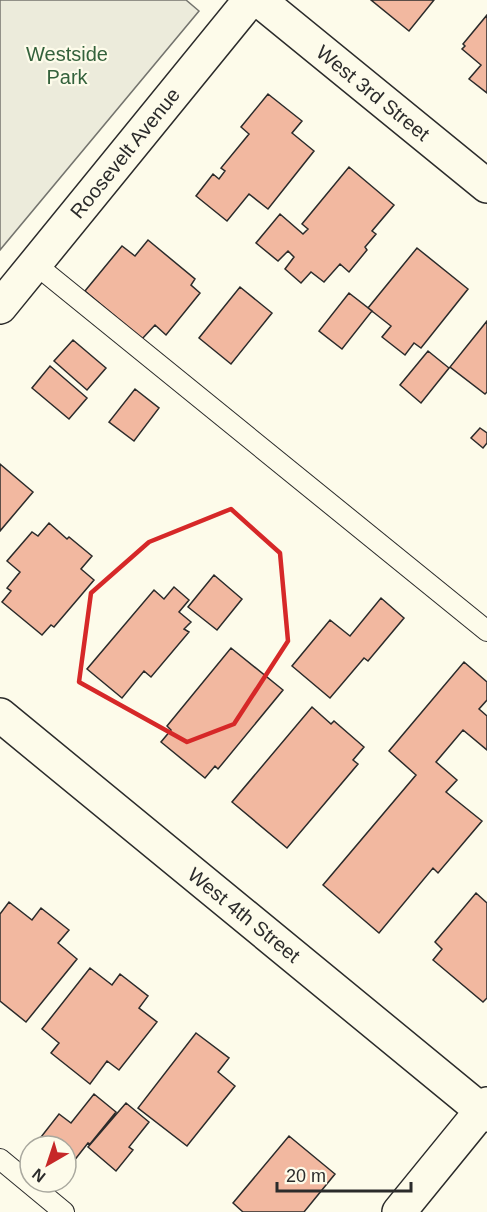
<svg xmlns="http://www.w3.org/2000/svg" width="487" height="1212" font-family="Arial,sans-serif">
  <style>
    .green { fill: #ecebdb; stroke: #74746e; stroke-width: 1.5 }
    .building { fill: #f2b8a0; stroke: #2b2b2b; stroke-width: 1.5 }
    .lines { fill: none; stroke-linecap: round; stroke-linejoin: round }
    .lane-casing { stroke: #2b2b2b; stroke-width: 22 }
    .street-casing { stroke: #2b2b2b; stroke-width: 36 }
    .lane { stroke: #fdfbea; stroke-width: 20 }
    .street { stroke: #fdfbea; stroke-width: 33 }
    .marked { fill: none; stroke: #d62828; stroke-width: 4.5; stroke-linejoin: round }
    .labels { text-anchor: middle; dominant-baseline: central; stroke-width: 4.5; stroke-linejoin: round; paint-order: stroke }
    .park-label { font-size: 20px; fill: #34623c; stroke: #fdfbea }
    .street-label { font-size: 20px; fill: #2b2b2b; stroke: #fdfbea }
  </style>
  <rect width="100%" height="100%" fill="#fdfbea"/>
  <path class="green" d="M0 0H186L199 11 0 250Z"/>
  <path class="building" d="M371 0H434L409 31Z
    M487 15V93L469 79 481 65 462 49 465 46 463 44Z
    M268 94 302 121 292 133 314 151 268 209 249 194 227 221 196 196 213 174 219 179 225 171 221 168 249 134 241 127Z
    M349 167 394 205 372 231 376 234 365 247 367 250 349 272 340 264 324 282 311 272 301 283 285 269 294 257 288 251 278 261 256 243 280 214 303 234 308 229 302 224Z
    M148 240 195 279 191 285 200 293 166 335 155 325 142 339 85 291 122 246 135 256Z
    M417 248 468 289 421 348 414 343 405 355 382 337 391 326 368 308Z
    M240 287 272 313 231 364 199 338Z
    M349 293 372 311 342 349 319 331Z
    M487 321V392L485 394 450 367Z
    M73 340 106 368 87 390 54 361Z
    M428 351 449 368 421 403 400 385Z
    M50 366 87 398 69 419 32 388Z
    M135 389 159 408 134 441 109 422Z
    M480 428 487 433V443L483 448 471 438Z
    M0 464 33 492 0 531Z
    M49 523 67 539 69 537 92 556 81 569 94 580 54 627 51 625 42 635 2 602 11 591 7 588 20 572 7 561 32 532 38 536Z
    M214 575 242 599 217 630 188 607Z
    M174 587 189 600 179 612 191 622 184 629 189 632 151 677 144 671 122 698 87 669 154 590 164 599Z
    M381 598 404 618 368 661 364 658 330 698 292 666 330 620 350 636Z
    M231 648 283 690 218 769 215 766 205 778 161 742 171 730 167 726Z
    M464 662 487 682V700L479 709 487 716V750L463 730 436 762 457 780 446 792 482 821 438 873 433 868 379 933 323 885 416 775 389 751Z
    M312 707 331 724 334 721 364 747 353 760 358 764 287 848 232 802Z
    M476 893 487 903V998L483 1002 433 960 442 949 435 942Z
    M9 902 32 920 41 908 69 930 58 943 77 959 26 1022 0 1001V914Z
    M90 968 112 985 120 974 148 996 139 1008 157 1022 119 1070 107 1061 90 1084 51 1053 59 1043 42 1029Z
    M196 1033 229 1058 218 1072 235 1086 187 1146 138 1108Z
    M94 1094 116 1112 90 1144 88 1143 66 1171V1146H34L59 1114 71 1123Z
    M126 1103 149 1122 129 1147 133 1150 116 1171 88 1147Z
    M289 1136 335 1174 304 1212H243L233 1203Z"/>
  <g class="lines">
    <defs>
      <path id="lane" d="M35 264 487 631
        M0 1159 64 1212"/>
      <path id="street" d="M259 0 487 186
        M0 307 250 0
        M0 715 487 1115
        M399 1212 487 1104"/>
    </defs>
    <use href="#lane" class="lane-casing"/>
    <use href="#street" class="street-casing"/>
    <use href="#lane" class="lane"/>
    <use href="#street" class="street"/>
  </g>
  <path class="marked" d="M231 509 280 553 288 641 234 724 187 742 79 682 91 593 149 542Z"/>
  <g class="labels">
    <g class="park-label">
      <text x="67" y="54">Westside<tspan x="67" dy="23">Park</tspan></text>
    </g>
    <g class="street-label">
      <text transform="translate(373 93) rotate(39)">West 3rd Street</text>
      <text transform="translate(125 153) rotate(-51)">Roosevelt Avenue</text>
      <text transform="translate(244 915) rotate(39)">West 4th Street</text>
    </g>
  </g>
  <g transform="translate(48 1164) rotate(219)"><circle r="28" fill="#fdfbea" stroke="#a9a89e" stroke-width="1.5"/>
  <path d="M0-4.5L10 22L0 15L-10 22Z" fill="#c62828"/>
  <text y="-9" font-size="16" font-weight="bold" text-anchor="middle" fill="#2b2b2b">N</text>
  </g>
  <path d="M277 1182v9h134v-9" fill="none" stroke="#2b2b2b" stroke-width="3"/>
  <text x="286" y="1182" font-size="18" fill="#2b2b2b" stroke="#fdfbea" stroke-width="4.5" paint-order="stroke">20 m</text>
</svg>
